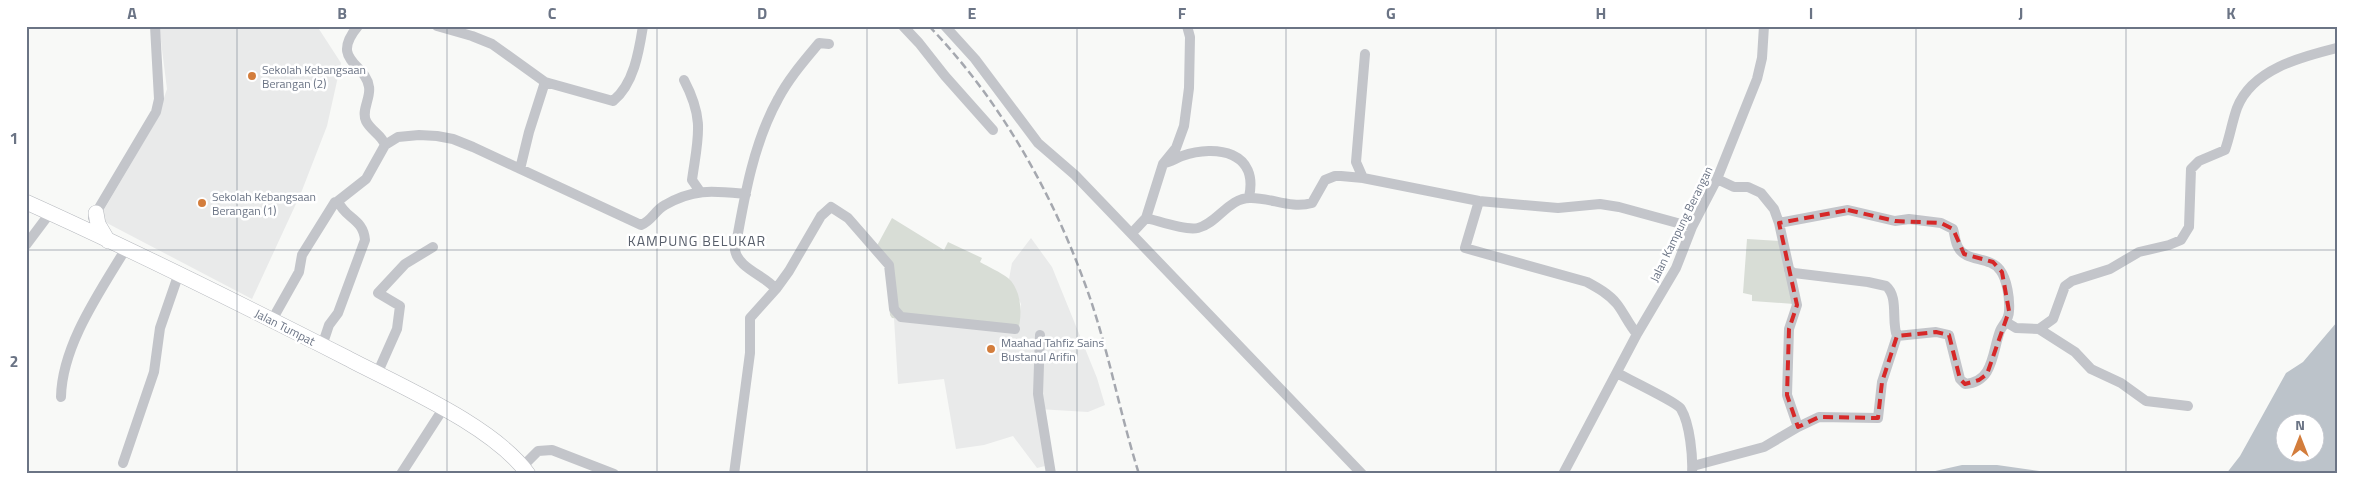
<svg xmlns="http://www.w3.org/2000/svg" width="2363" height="500" font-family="'Titillium Web',sans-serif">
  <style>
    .built { fill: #e9eaea }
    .green { fill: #d8ddd6 }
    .water { fill: #bcc3ca; fill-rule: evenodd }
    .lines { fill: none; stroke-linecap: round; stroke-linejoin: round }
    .secondary-casing { stroke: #b6b9be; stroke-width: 16 }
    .minor { stroke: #c3c5ca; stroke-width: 10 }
    .secondary { stroke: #fff; stroke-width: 15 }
    .rail { stroke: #a5a8af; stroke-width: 2.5; stroke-dasharray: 8 4; stroke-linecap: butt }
    .marked { fill: none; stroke: #d62828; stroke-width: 4; stroke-dasharray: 10 6; stroke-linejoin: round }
    .grid { fill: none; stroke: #6b7485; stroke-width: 1; stroke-opacity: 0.55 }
    .poi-dot { fill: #d37d3c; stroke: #fff; stroke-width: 2 }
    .labels { text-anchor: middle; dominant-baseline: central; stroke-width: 5; stroke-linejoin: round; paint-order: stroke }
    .poi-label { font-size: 12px; fill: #6b7485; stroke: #fff; text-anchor: start }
    .street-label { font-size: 12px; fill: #6b7485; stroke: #fff }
    .neighbourhood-label { font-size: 14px; letter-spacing: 1px; fill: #585f6b; stroke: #fff }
    .neatline { fill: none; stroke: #6b7485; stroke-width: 2 }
    .grid-label { font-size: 16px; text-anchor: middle; font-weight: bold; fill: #6b7485 }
  </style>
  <rect width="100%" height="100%" fill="#f8f9f7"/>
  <path class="built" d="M159 26H317L341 63 327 126 301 193 252 299 103 221 102 213 156 121 167 89Z
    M1031 238 1052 267 1097 378 1105 405 1088 412 1038 409 1045 466 1037 468 1013 436 984 445 956 449 944 379 898 384 894 318 1017 333 1021 304 1009 279 1012 263Z"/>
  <path class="green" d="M892 218 944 250 948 242 982 258 980 262C989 267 1000 272 1008 278 1022 290 1023 317 1017 333L892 318 890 315 886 267 873 253Z
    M1747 239 1780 241 1794 304 1752 301V295L1743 293Z"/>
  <path class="water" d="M2337 322V474H2226L2240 456 2286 373 2303 362ZM2286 422H2316V452H2286Z
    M1962 465H1997L2061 474H1922Z"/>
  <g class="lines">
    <defs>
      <path id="secondary" d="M26 202C135 251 241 304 347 358 400 386 494 426 528 474
        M96 213 98 224 108 241"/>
    </defs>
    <use href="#secondary" class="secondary-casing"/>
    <path class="minor" d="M358 26C329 61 366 63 369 87 371 98 361 110 366 121 371 131 382 135 385 145
      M437 26 472 36 492 44 545 82 613 101C634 84 639 51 643 26
      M903 26 919 43 945 76 993 130
      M945 26 975 59 1038 143 1075 175 1362 474
      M684 80C705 120 698 137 692 180L699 190
      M1164 163C1171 162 1176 158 1182 156 1217 144 1259 152 1249 197
      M520 169 529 132 545 82
      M1363 178 1356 162 1365 54
      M1479 201 1465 248 1587 282C1598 288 1609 294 1617 304 1624 313 1629 325 1637 334
      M93 218 156 112 159 99 155 26
      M1146 218C1159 221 1186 231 1198 228 1218 223 1229 197 1251 198 1272 198 1291 209 1312 203L1325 180 1335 176H1341L1363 178 1479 201 1558 208 1600 204 1619 207 1692 227
      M1779 223 1848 210 1895 221 1909 219 1941 223 1953 229C1955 235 1955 242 1958 247 1965 262 1990 256 2000 270 2007 279 2010 299 2009 311 2009 320 2003 324 2000 331 1992 352 1994 382 1965 384L1960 379 1949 335 1936 332 1897 336C1891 321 1899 297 1886 286L1868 282 1794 273 1789 270
      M1132 233 1146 218 1163 164 1176 148 1184 126 1189 88 1190 37 1187 26
      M26 245 50 213
      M776 289C764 275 738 268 735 250 744 199 753 144 778 99 789 78 804 61 819 43L829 44
      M272 320 299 272 302 255 335 202
      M2006 322 2016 328 2039 329 2075 352 2091 369 2121 383 2146 401 2188 406
      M2039 329 2053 319 2065 286 2072 281 2110 269 2139 252 2169 245 2181 240 2189 227 2191 169 2199 161 2225 150C2230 136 2232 122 2237 108 2252 69 2301 57 2337 48
      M1040 335 1038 394 1051 474
      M322 346 329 325 338 313 365 240C363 218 345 219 338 201L366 179 385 145 398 137 419 135 437 136 453 139 473 147 641 225C652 221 655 210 665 205 694 188 714 191 746 194
      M1617 373C1628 379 1678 403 1681 409 1690 424 1693 457 1692 474
      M377 374 397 329 400 306 378 293 405 264 433 247
      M61 397C62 346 99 293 125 250
      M1798 427 1819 417 1878 418 1882 382 1897 336
      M123 463 154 372 160 328 179 273
      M523 466 538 451 552 450 614 474
      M1693 466 1764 447 1798 427 1787 395 1789 329 1797 305 1779 223 1774 209 1761 193 1748 187H1734L1717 179
      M401 474 443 409
      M734 474 750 353V318L776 289 789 271 821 216 831 207 848 218 889 265 894 309 901 317 1015 329
      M1563 474 1637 334 1676 268 1692 227 1717 179 1757 79 1762 58 1764 26"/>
    <use href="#secondary" class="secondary"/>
    <path class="rail" d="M929 26C999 99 1051 190 1085 284 1108 346 1119 411 1139 474"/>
  </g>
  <path class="marked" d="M1848 210 1895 221 1941 223 1953 229 1964 254 1993 262 2002 272 2009 311 1987 374 1979 380 1965 384 1960 379 1949 335 1936 332 1897 336 1882 382 1878 418 1819 417 1798 427 1787 395 1789 329 1797 305 1779 223Z"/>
  <path class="grid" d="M237 26V474M447 26V474M657 26V474M867 26V474M1077 26V474M1286 26V474M1496 26V474M1706 26V474M1916 26V474M2126 26V474M26 250H2337"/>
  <g class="poi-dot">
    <circle cx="252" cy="76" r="5"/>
    <circle cx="202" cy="203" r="5"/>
    <circle cx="991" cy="349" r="5"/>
  </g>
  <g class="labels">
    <g class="poi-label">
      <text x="262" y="69">Sekolah Kebangsaan<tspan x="262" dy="14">Berangan (2)</tspan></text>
      <text x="212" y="196">Sekolah Kebangsaan<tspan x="212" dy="14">Berangan (1)</tspan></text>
      <text x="1001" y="342">Maahad Tahfiz Sains<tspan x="1001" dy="14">Bustanul Arifin</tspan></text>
    </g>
    <g class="street-label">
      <text transform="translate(1681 224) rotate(-64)">Jalan Kampung Berangan</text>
      <text transform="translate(285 327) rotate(27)">Jalan Tumpat</text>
    </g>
    <g class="neighbourhood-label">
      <text x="697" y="240">KAMPUNG BELUKAR</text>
    </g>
  </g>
  <rect width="2363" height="500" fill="none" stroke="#ffffff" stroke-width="55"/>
  <g transform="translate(2300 438)"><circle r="24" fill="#ffffff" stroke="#c4c7ce"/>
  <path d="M0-4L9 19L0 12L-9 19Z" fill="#d37d3c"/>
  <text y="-8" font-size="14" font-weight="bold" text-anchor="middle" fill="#6b7485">N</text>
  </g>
  <rect x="28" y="28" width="2308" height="444" class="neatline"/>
  <g class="grid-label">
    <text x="132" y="19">A</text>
    <text x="342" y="19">B</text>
    <text x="552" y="19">C</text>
    <text x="762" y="19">D</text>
    <text x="972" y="19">E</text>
    <text x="1182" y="19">F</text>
    <text x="1391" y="19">G</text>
    <text x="1601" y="19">H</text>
    <text x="1811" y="19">I</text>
    <text x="2021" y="19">J</text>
    <text x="2231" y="19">K</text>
    <text x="14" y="144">1</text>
    <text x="14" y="367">2</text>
  </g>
</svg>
